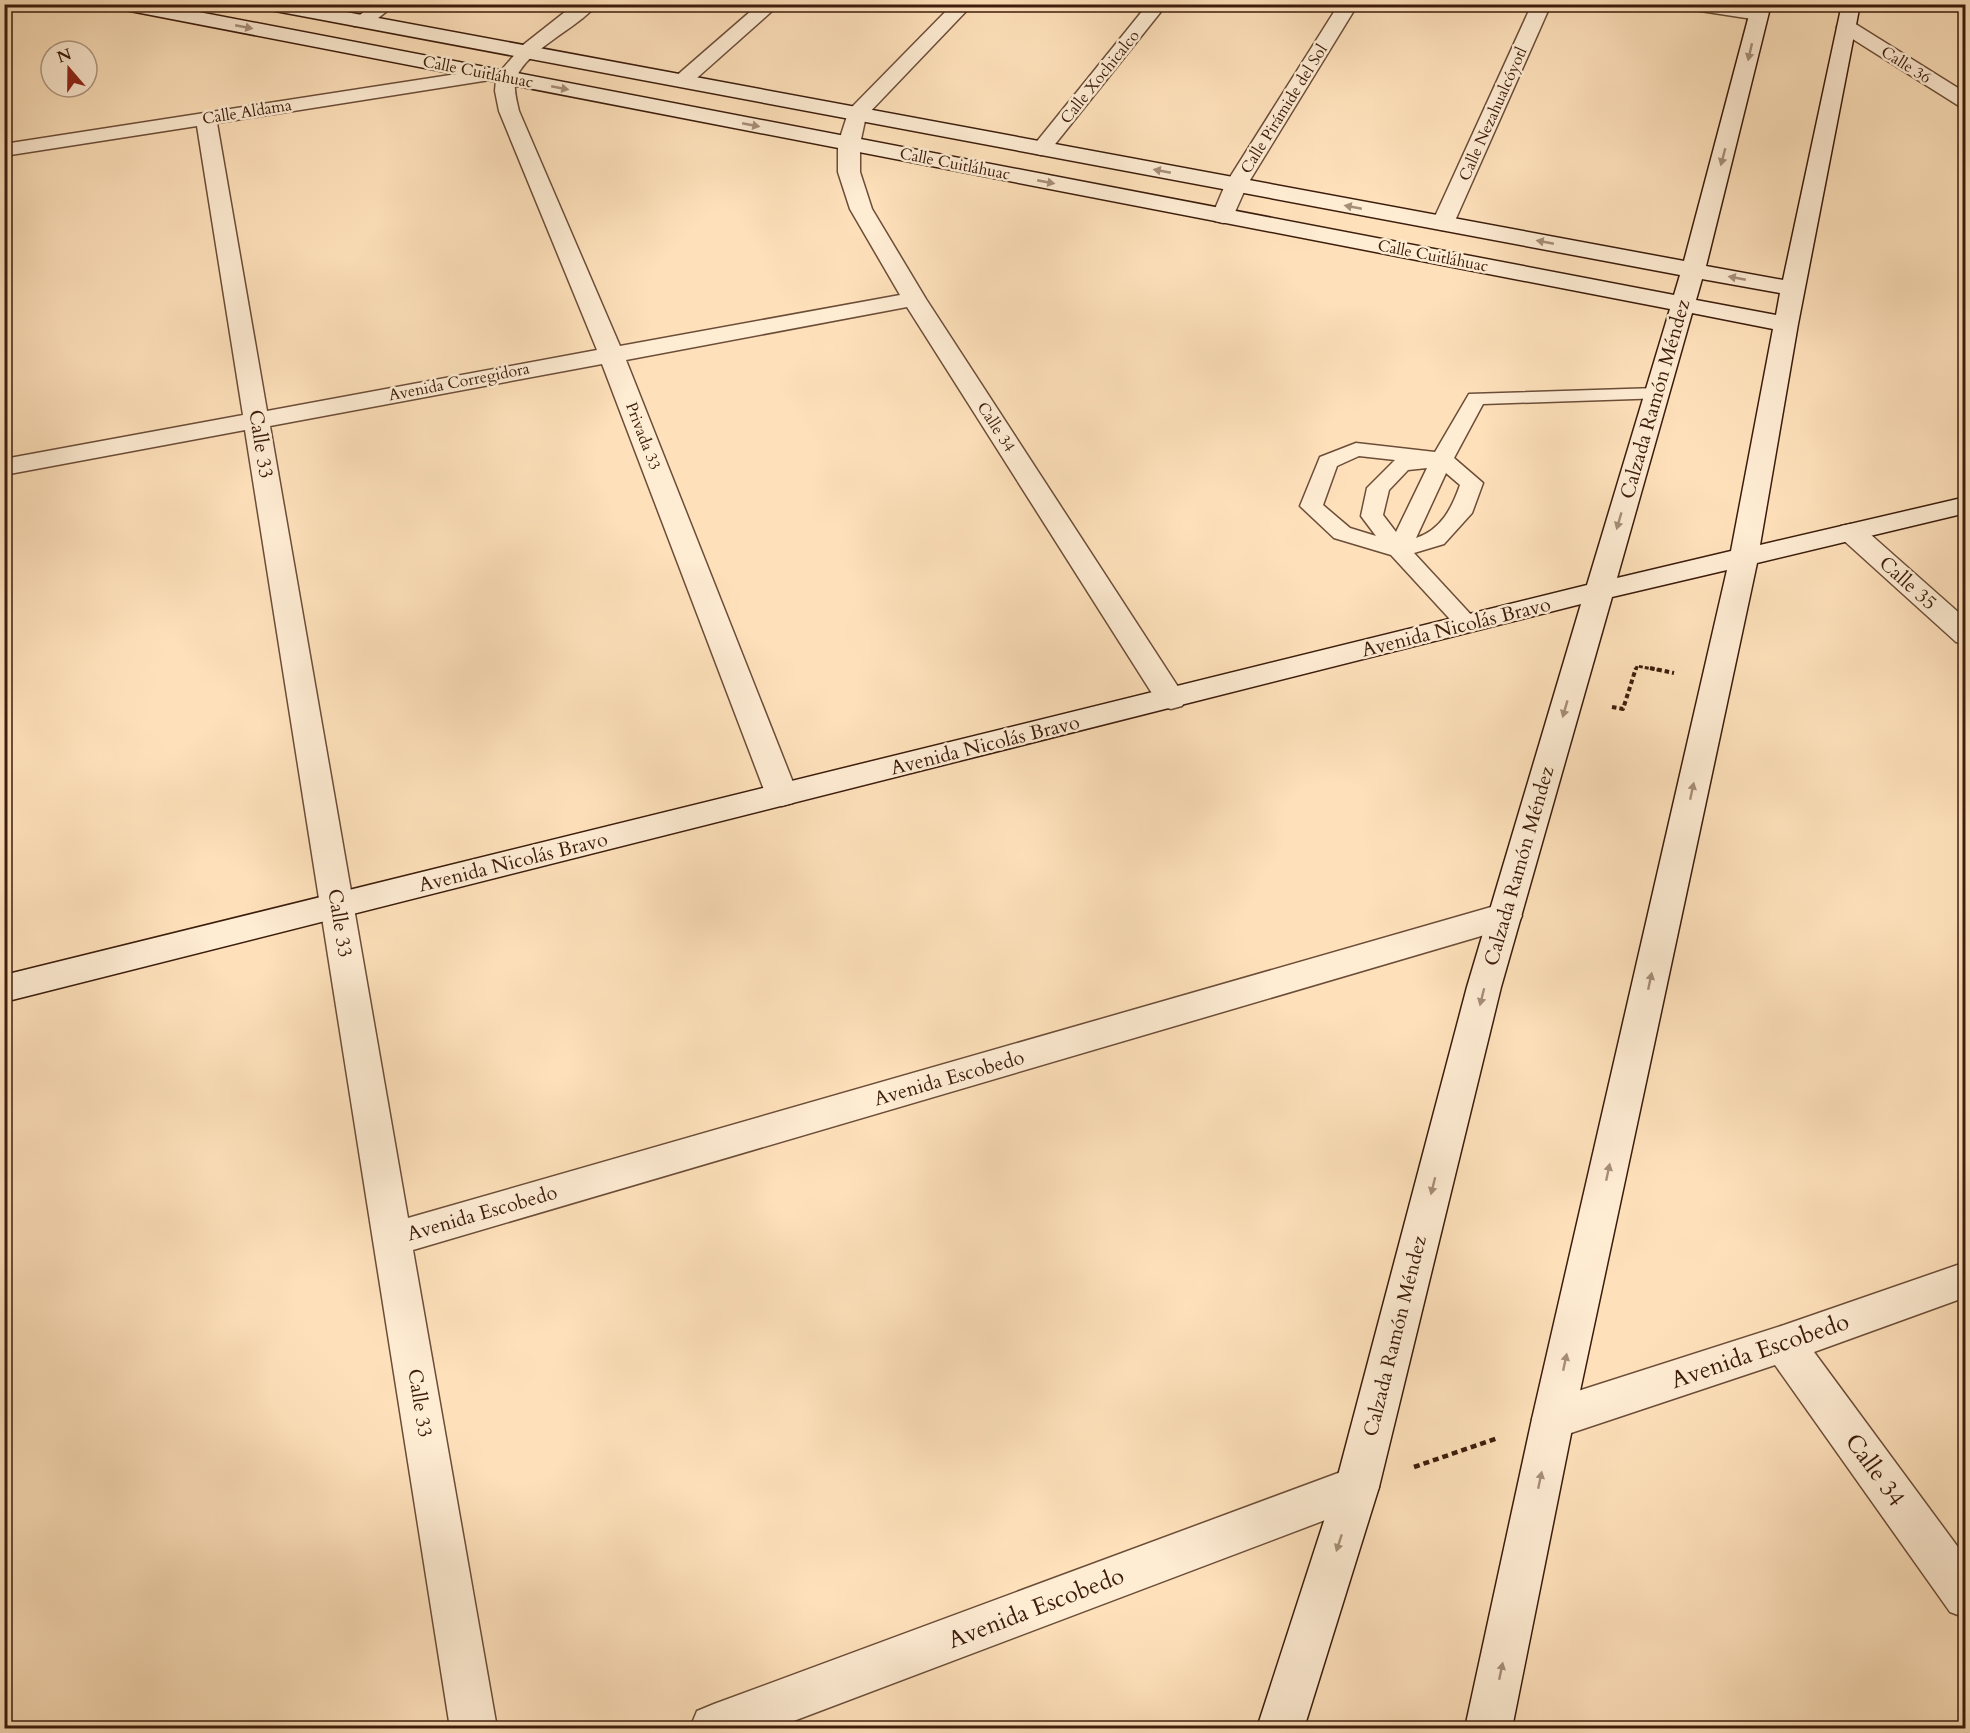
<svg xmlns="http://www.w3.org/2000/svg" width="1970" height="1733" font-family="Cardo,serif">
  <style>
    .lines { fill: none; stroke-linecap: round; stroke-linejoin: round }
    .lane-casing { stroke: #6c4d38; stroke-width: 3 }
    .street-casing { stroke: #6c4d38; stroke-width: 3 }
    .secondary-casing { stroke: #3c1c0c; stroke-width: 3 }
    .path-far2 { stroke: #3c1c0c; stroke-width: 3; stroke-dasharray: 4 2; stroke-linecap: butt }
    .path-far1 { stroke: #3c1c0c; stroke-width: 4; stroke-dasharray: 4.5 3; stroke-linecap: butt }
    .path { stroke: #3c1c0c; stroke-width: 4.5; stroke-dasharray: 6 4; stroke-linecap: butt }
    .lane { fill: #feecd3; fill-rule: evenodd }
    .street { fill: #feecd3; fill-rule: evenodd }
    .secondary { fill: #feecd3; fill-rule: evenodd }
    .oneway { fill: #a78e79 }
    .labels { text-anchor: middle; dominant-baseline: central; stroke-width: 5; stroke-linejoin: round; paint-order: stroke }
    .far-street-label { font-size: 16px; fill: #3c1c0c; stroke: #feecd3 }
    .street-label { font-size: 20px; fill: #3c1c0c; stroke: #feecd3 }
    .near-street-label { font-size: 24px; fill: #3c1c0c; stroke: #feecd3 }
  </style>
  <rect width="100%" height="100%" fill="#fee1bb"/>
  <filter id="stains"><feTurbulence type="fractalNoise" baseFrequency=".00333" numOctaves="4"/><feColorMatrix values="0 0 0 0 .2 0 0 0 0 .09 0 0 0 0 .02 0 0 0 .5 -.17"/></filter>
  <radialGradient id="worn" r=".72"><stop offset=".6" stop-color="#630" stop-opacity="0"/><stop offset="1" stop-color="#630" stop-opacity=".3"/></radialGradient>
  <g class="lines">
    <defs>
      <path id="lane" d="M1657 388 1664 390 1667 394 1664 398 1483 404 1454 458 1483 483 1472 513 1444 544 1414 553 1475 619 1479 624 1475 629 1467 632 1459 629 1391 555 1334 538 1300 506 1320 457 1356 443 1435 452 1469 394ZM1359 456 1395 460 1367 488 1361 516 1376 536 1350 528 1323 505 1337 466ZM1427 468 1396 532 1383 515 1389 490 1408 470ZM1446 473 1460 485C1452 508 1441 530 1416 538Z"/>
      <path id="street" d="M186 4H209L189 19H175L173 15Z
        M374 4H396L368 26H354L351 22Z
        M575 4H597C580 28 520 52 515 83 514 92 517 102 519 111L620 346 900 295 850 209 838 172V144L849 110 953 4H973L866 116 860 144V172L872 209 926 299 1186 699 1182 706 1171 709 1160 706 907 307 626 360 798 795 793 803 782 806 771 803 766 795 602 364 270 426 408 1218 1505 903 1517 907 1522 916 1517 925 1505 929 413 1250 497 1728H450L245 430 4 475V459L243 415 197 126 4 156V144L489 69 496 71 498 74 523 45ZM496 79 495 91 499 111 597 350 267 411 217 123Z
        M759 4H780L689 85H675L672 81 675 77Z
        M1148 4H1167L1048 153 1041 155 1034 153 1030 149 1034 145Z
        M1339 4H1358L1247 185 1231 221 1223 223 1215 221 1212 216 1225 185Z
        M1532 4H1551L1454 223 1451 228 1443 230 1435 228 1432 223Z
        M1685 4H1734L1766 10 1768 14 1766 18 1759 20 1694 10 1687 8Z
        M1847 21 1854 23 1966 93V108L1959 106 1840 31 1837 27 1840 23Z
        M1851 524 1861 526 1966 619V644L1956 642 1841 538 1837 532 1841 526Z
        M1966 1262V1297L1814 1352 1966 1558V1618L1950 1612 1775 1365 1553 1439 1538 1433 1532 1419 1538 1405 1553 1399 1784 1325Z
        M1357 1466 1372 1472 1379 1487 1372 1502 1357 1508 775 1728H690L697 1711 714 1704Z"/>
      <path id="secondary" d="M116 4H157L1674 295 1680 275 270 10 263 8 261 4H303L1684 261 1752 4H1771L1706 266 1783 280 1842 4H1860L1798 324 1760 545 1966 497V513L1757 563 1574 1419 1512 1728H1465L1532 1419 1727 570 1612 597 1501 987 1379 1487 1304 1728H1257L1335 1487 1467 987 1581 604 4 1002V975L1587 585 1670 309 125 10 118 8ZM1702 279 1780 293 1776 315 1696 300ZM1692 313 1773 329 1731 551 1617 578Z"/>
    </defs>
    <use href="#lane" class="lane-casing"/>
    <use href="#street" class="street-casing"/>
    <use href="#secondary" class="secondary-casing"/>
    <path class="path-far2" d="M1636 670 1637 666 1658 670"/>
    <path class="path-far1" d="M1650 668 1674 673
      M1612 707 1623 709 1636 668"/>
    <path class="path" d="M1414 1467 1498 1438"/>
    <use href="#lane" class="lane"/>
    <use href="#street" class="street"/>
    <use href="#secondary" class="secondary"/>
  </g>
  <defs><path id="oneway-solid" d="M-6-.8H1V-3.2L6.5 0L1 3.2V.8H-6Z" transform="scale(1.5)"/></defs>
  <g class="oneway">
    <use href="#oneway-solid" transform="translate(244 27) rotate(11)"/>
    <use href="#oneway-solid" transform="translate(1750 52) rotate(103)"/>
    <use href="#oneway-solid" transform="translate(560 88) rotate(11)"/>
    <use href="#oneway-solid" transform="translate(751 125) rotate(11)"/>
    <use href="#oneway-solid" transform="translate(1723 157) rotate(105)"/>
    <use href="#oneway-solid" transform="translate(1162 171) rotate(-169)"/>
    <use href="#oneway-solid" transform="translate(1046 182) rotate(11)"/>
    <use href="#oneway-solid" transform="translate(1353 207) rotate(-169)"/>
    <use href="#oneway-solid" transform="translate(1545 242) rotate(-169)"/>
    <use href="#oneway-solid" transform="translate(1737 278) rotate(-169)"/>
    <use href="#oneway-solid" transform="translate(1619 521) rotate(106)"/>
    <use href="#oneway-solid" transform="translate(1565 709) rotate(106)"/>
    <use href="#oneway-solid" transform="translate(1692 791) rotate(-78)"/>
    <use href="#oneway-solid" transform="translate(1650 981) rotate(-78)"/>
    <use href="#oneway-solid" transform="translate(1482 997) rotate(104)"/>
    <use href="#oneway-solid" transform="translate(1608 1172) rotate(-78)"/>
    <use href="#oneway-solid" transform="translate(1433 1186) rotate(104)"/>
    <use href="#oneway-solid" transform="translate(1565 1362) rotate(-78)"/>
    <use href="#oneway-solid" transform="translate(1540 1480) rotate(-78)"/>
    <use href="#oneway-solid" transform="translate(1339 1543) rotate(108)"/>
    <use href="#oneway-solid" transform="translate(1501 1671) rotate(-78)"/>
  </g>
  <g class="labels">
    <g class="far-street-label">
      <text transform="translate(1906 65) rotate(32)">Calle 36</text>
      <text transform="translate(478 72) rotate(11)">Calle Cuitláhuac</text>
      <text transform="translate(1100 77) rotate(-51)">Calle Xochicalco</text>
      <text transform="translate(1284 109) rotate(-58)">Calle Pirámide del Sol</text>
      <text transform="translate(247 112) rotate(-9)">Calle Aldama</text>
      <text transform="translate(1493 114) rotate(-66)">Calle Nezahualcóyotl</text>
      <text transform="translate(955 164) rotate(11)">Calle Cuitláhuac</text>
      <text transform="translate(1433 256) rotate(11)">Calle Cuitláhuac</text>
      <text transform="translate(459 382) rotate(-11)">Avenida Corregidora</text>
      <text transform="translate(996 427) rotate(57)">Calle 34</text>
      <text transform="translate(643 436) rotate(69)">Privada 33</text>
    </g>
    <g class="street-label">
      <text transform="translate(1655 399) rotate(-74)">Calzada Ramón Méndez</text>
      <text transform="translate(261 444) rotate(81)">Calle 33</text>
      <text transform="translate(1908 583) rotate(42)">Calle 35</text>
      <text transform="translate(1456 627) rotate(-14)">Avenida Nicolás Bravo</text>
      <text transform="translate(985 745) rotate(-14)">Avenida Nicolás Bravo</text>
      <text transform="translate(513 862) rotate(-14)">Avenida Nicolás Bravo</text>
      <text transform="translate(1519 866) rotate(-74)">Calzada Ramón Méndez</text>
      <text transform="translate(340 923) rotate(81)">Calle 33</text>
      <text transform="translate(949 1078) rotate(-16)">Avenida Escobedo</text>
      <text transform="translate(482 1213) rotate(-16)">Avenida Escobedo</text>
      <text transform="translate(1395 1336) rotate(-76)">Calzada Ramón Méndez</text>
      <text transform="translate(420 1403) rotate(81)">Calle 33</text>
    </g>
    <g class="near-street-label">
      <text transform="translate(1760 1351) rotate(-19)">Avenida Escobedo</text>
      <text transform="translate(1875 1470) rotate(54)">Calle 34</text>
      <text transform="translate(1036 1608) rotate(-21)">Avenida Escobedo</text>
    </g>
  </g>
  <rect width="1970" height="1733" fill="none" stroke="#fee1bb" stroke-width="24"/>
  <rect x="6" y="6" width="1958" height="1721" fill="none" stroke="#3c1c0c" stroke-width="3"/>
  <rect x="12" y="12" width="1946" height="1709" fill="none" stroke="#3c1c0c" stroke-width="1.5"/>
  <g transform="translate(69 69) rotate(340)"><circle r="28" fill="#feecd3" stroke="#b09983" stroke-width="1.5"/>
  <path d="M0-4.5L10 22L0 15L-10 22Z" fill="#8f2418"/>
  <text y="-9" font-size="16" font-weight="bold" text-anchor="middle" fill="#3c1c0c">N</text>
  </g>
  <rect width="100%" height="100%" filter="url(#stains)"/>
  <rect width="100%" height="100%" fill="url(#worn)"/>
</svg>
